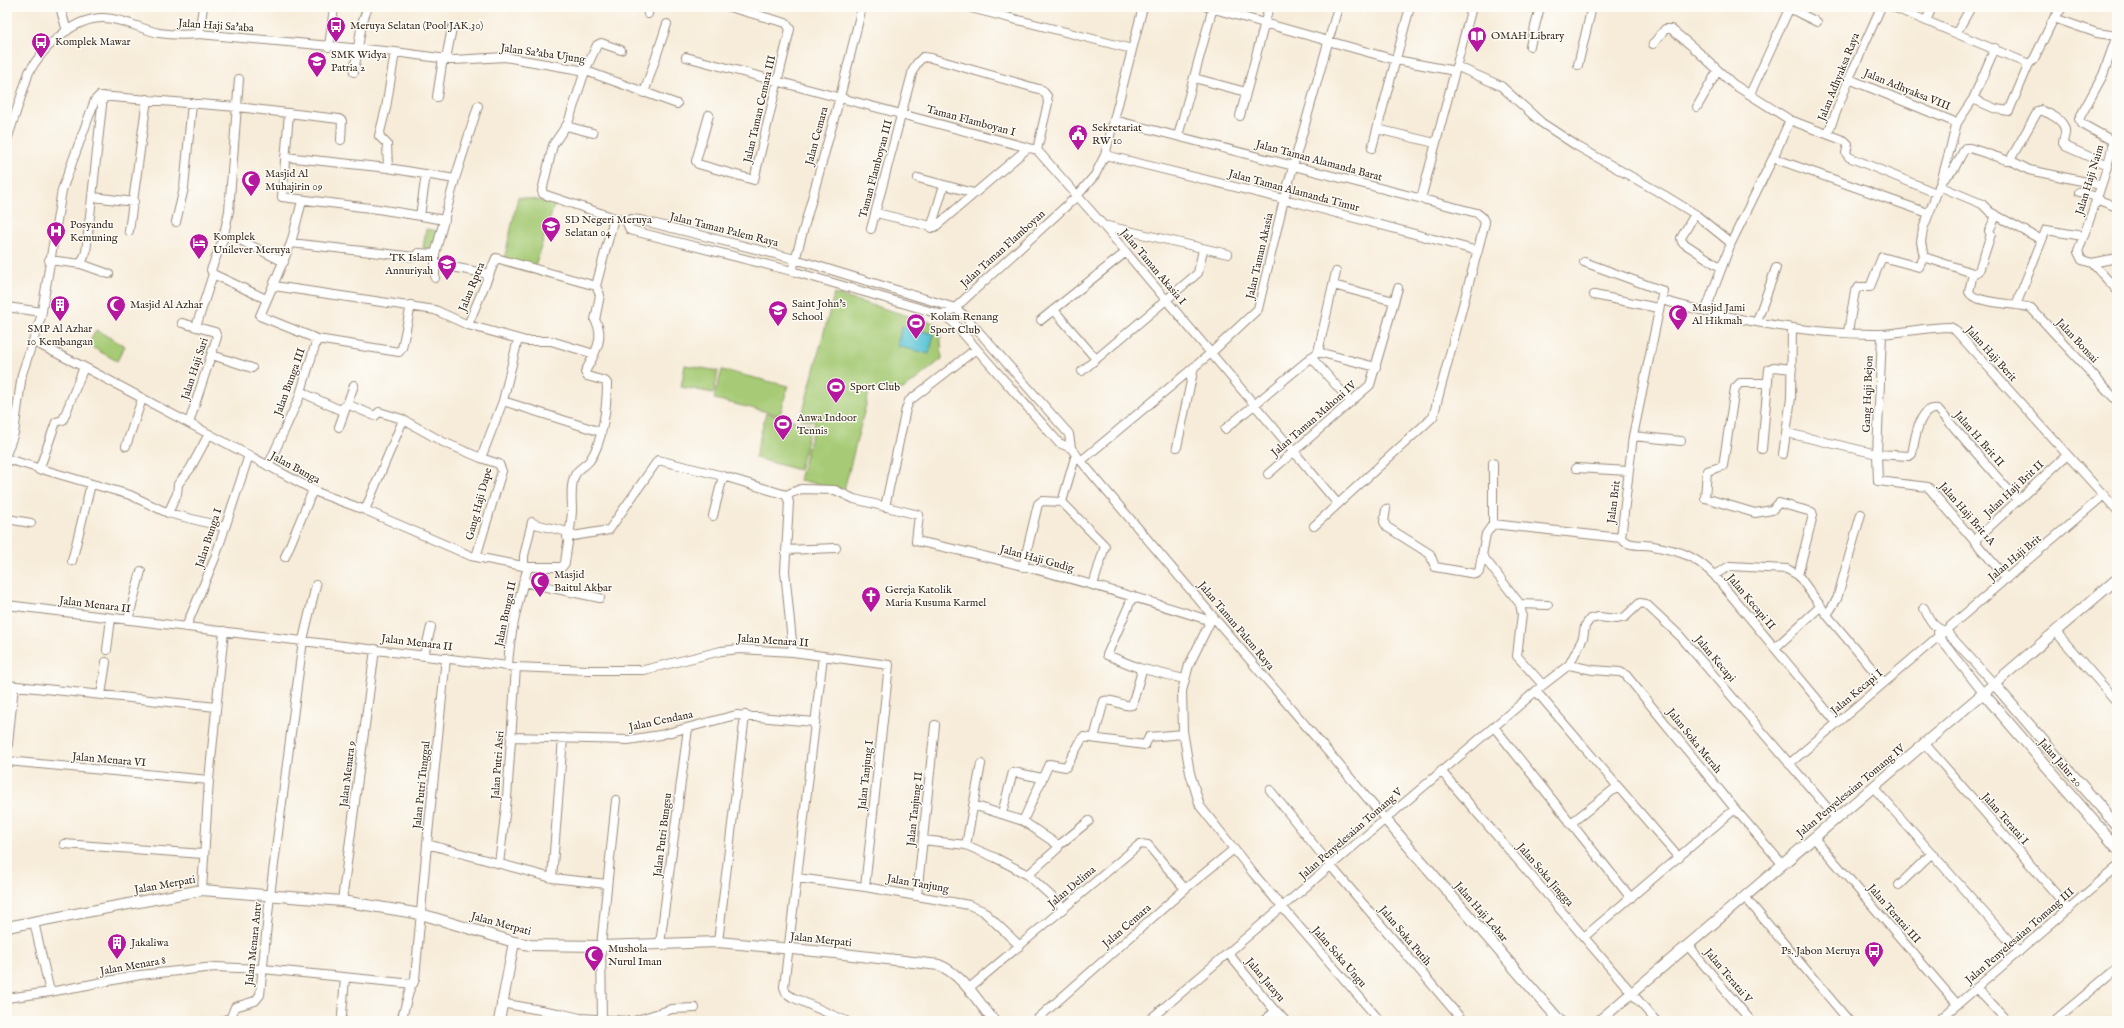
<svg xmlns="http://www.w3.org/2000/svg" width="2124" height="1028" font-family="'IM FELL English',serif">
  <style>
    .green { fill: #a6ca74; stroke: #707a49 }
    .water { fill: #5ac4d6; stroke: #4a777a }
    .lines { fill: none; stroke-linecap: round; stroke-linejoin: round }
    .minor-casing { stroke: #998b7c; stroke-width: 10 }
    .tertiary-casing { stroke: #998b7c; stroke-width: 12 }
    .minor { stroke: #fff; stroke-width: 8 }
    .tertiary { stroke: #fff; stroke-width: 10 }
    .labels { text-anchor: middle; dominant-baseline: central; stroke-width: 3; stroke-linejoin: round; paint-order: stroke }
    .street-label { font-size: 11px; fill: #3b2a1e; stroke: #fdfcf7 }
    .poi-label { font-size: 11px; fill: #3b2a1e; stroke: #fdfcf7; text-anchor: start }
  </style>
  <rect width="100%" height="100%" fill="#fdfcf7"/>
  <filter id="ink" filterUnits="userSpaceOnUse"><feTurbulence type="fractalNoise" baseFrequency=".025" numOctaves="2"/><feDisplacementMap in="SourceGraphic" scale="8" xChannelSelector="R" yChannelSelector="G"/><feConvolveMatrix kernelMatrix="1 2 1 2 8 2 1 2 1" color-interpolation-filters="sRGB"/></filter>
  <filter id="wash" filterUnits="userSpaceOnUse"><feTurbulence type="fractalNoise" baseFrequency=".012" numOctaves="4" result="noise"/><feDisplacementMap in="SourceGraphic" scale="16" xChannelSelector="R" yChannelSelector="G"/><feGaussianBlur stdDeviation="0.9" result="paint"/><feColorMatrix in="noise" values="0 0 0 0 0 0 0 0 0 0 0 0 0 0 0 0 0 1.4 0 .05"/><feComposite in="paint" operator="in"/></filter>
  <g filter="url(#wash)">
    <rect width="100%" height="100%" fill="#f7ecd9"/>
    <path class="green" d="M518 197 555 203 533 272 503 265Z
      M426 229 437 231 434 250 423 248Z
      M834 294 940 325 942 359 904 389H870L844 490 799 480 815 422 801 419Z
      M96 330 125 346 117 361 88 345Z
      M685 365 718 371 714 393 681 387Z
      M722 370 788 386 780 415 714 399Z
      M766 413 811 425 799 470 755 458Z"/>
    <path class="water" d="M902 326 934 334 929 354 897 346Z"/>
  </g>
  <g filter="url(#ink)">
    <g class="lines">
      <defs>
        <path id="minor" d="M60 7 67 31
          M967 7 1132 49
          M1207 7 1396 60 1455 71
          M1893 7 2029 64
          M1789 8 1817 22
          M648 14 649 7
          M2054 18 2097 33 2117 36
          M1926 21 1932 7
          M1957 32 1971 7
          M199 34 203 7
          M2117 35 2103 75 2079 119 2082 124 2111 140C2117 149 2083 236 2078 252L2082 260 2092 263 2117 290
          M1653 44 1665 29H1671L1694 48 1733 84 1790 120 1845 141 1848 144 1846 153 1849 157 1936 193
          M1530 46 1540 7
          M329 47 334 7
          M686 57 1037 150 1103 225 1338 504
          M446 59 452 28
          M1578 65 1592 7
          M1456 66 1501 86 1542 123 1577 146 1664 195 1695 214 1731 243
          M354 72 362 23 368 7
          M1194 78 1246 92
          M1849 79 1957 123
          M644 93 667 24
          M1750 94 1790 7
          M437 97 443 58
          M1973 99 1996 109 2009 111 2029 64 2034 59 2054 18 2063 7
          M1697 107 1718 70
          M289 113 282 197 378 209 445 220
          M709 115 696 161 698 164 754 180 790 29 786 23 729 7
          M1240 116 1269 7
          M1114 120 1477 213 1482 217 1485 223 1433 417 1314 526
          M566 126 593 133
          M1377 129 1435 143
          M1828 133 1849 79 1881 7
          M1178 136 1213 7
          M7 140 29 72C43 48 72 18 103 18 122 18 140 29 159 33 172 35 185 35 199 34L395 52 454 60 505 57 586 71 677 104
          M1372 148 1410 7
          M1105 155 1284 199 1478 251
          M285 157 388 168 455 179
          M1773 158 1928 213
          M2010 160 2029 170 2101 185
          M388 168 387 144 379 136 386 108 395 52
          M918 178 974 193
          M1941 182 1954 169 1965 148H1970L2006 160H2010L2038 111 2040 110C2049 113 2064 120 2065 130 2066 134 2063 139 2063 143L2065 146 2108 165
          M1939 186 1982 204 1990 212 2040 239
          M2079 192 2097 197
          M93 197 134 202
          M1421 199 1472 7
          M2096 199 2117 207
          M302 201 291 243 260 316 317 339 399 352 402 348 411 305
          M876 213 935 227 1028 148
          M1695 214 1681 238 1682 242 1720 267
          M420 216 426 174
          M618 219 543 194 542 191 553 145 568 123 585 71 597 45 601 43 621 50
          M626 221 631 219 640 220 795 259 955 308 965 316 1069 434 1071 448 1081 461 1385 819
          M626 221 630 230 792 271 943 315 953 322 1059 443 1071 448
          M176 222 184 188 192 103
          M1103 225 1228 254
          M931 228 944 185
          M871 229 913 70 917 63 923 57 931 58 1042 90 1047 96 1048 103 1037 150
          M129 231 147 99
          M238 239 284 262
          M291 243 415 257 418 253 435 254
          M1924 257 1973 273 1969 292C1974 304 2018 303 2031 308L2117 401
          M49 260 81 264 86 252 103 96
          M2092 263 2117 258
          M81 264 109 274
          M436 264 489 274
          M792 271 840 97 862 7
          M1974 273 1979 271 1991 234 1989 231 1996 216
          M213 274 266 299
          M435 278V254L455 179 478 106
          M1333 285 1394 301
          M274 286 435 310 468 325 526 341H551L594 354
          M1594 295 1658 308
          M1661 300C1730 319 1808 335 1880 334 1903 333 1926 327 1950 327L1954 329 2117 510
          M2016 305 2046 230 2083 236
          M7 307 42 312
          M1054 310 1096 359
          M1705 312 1731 243 1773 158 1790 120
          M943 315 955 308 1077 196 1095 175 1105 155 1143 7
          M1041 320 1126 252
          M1757 321 1776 268
          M182 323 215 332 217 337 189 423
          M468 325 496 258 596 286
          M196 327 213 274 211 270 223 239 229 211 239 79
          M1848 332 1855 291 1859 287H1870L1882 257 1919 267 1924 257 1921 242 1923 229 1941 182 1957 123 1973 99 1995 48
          M1882 334 1877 454 1878 481 1928 487 2007 579
          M34 342 86 368 319 493 365 510 471 556 528 567H562L565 563C567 546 571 528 572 511 572 500 570 485 575 475 578 468 586 466 590 460 603 442 607 405 607 383L605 381 587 376 585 372C594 355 606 337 595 320L600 295 596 286 614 218
          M1318 352 1376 367
          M212 355 252 368
          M1311 357 1351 402
          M1082 371 1198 273 1203 249
          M1767 383H1740L1735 388 1723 466 1707 471 1705 498 1755 513 1772 510 1779 503 1812 512 1813 515 1798 575
          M301 392 340 410 347 404 375 416 379 412 402 419 443 442 481 458
          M503 401 601 432
          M339 427 354 385
          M1225 429 1318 352 1336 272
          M1787 433 1877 454 1909 456 1912 454C1915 440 1918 406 1938 409L2018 501
          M1633 436 1681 441
          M126 446 142 399
          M1177 447 1194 367
          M1762 449 1769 369 1774 367 1792 369
          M7 452 14 433 22 374 41 317 62 190 95 100 99 96 237 107 339 119 342 121 341 140
          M1783 454 1791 398 1792 328
          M7 459 130 495 168 513 224 527
          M1081 461 1211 353 1258 309 1284 199 1338 7
          M1493 463V524
          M268 466 299 398 317 339
          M1576 468 1629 471
          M39 470 56 422 63 420 84 367
          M1268 474 1370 385 1398 288
          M786 495 801 489 835 490 854 499 919 515 916 541C1014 561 1110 589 1205 619L1209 623
          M1062 502 1076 454
          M885 507 906 409 909 401 976 349
          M1386 509 1384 522 1387 527 1430 554 1435 567 1476 574 1479 572 1482 555
          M365 510 403 420
          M168 513 177 494 178 484 190 469 209 434
          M713 516 723 476
          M7 519 31 523
          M535 524 568 532
          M567 537 609 530 658 460 723 476 786 495 789 502 785 571 793 652
          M1621 538C1626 547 1644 544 1653 546 1680 551 1694 555 1714 575L1837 723
          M1975 540 2067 455
          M786 550 836 548
          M285 557 313 490
          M476 557 502 471 499 464 481 458 503 401 518 339
          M72 561 91 484
          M524 566V556L532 522
          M1023 567 1038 504 1042 501 1062 502 1105 546 1093 585
          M1714 575 1730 566 1787 569 1798 575 1827 615 1884 683
          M523 582 600 598
          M1520 604 1548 605
          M7 605 516 667 588 670H644L721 651 740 649 793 652 889 665 865 887
          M1924 608C1929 619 1933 628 1946 631L1995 685
          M1827 615 1837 599 1861 514
          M1213 616 1189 665 1182 691 1183 731 1190 773 1200 806 1253 873 1380 1021
          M128 620 141 571
          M186 627 215 558 249 455
          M1938 632 1939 637 1984 694
          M2056 632 2117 702
          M1775 648 1821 606
          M107 650 111 618
          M424 655 431 627
          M823 656 784 987 786 993 792 997 846 1021
          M508 665C510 631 518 600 528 567
          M1569 665 1593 670 1620 672 1626 675 1735 809 1783 865
          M1139 668 1184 679
          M7 685 216 707
          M1543 685 1517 656 1522 614 1520 604 1482 555 1486 534 1493 524 1621 538 1633 436 1663 291 1584 262
          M1536 691 1679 858
          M101 695 106 662
          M1494 727 1631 898
          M511 737 628 740 660 735 736 715 814 722
          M1094 738 1104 701C1114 698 1123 708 1132 705L1141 674 1139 668 1107 655 1133 596
          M1925 744 2069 909
          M7 753 14 686
          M7 761 209 780
          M1789 764 2104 495
          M1441 771 1656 1021
          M1874 788 2019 952
          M1270 790 1330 865 1463 1021
          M973 805 1023 821 1058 845V848L1028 875
          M1002 813 1013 772 1042 778
          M1023 821 1049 764 1066 767 1083 737 1145 745 1149 737 1183 734
          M1570 824 1617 787
          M1814 838 1957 1004
          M923 840 966 845 996 858 1028 875 1064 908
          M64 844 203 854
          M427 844 552 878 607 884
          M966 845 981 764
          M1058 846 1089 821
          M499 864 507 798 516 667
          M552 878 563 738
          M797 878 865 887 969 905 983 911 1020 946
          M1899 885 1932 853
          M202 890 209 780 224 631
          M917 895 935 725
          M1745 897 1849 1021
          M342 901 375 649
          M34 922 50 992
          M1584 937 1735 809
          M718 942 745 715
          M660 944 688 728
          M1688 946 1751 1021
          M1228 953 1276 1012
          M1976 988 2007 1021
          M968 989 1140 844 1148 845 1185 889
          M7 998 50 992 140 975 215 967 263 969 413 984 415 979 427 844 446 658
          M501 1003 563 1014
          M342 1015 345 978
          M223 1021 231 1017 235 1007 255 1001 260 995 270 895 303 640 316 585
          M401 1021 411 985
          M562 1021 563 1014 580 1018 628 1021
          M602 1021 601 946 616 800
          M634 1021 672 1009 695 1008
          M1035 1021 1185 889 1234 849
          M1148 1021 1543 685 1569 665 1583 638 1585 626 1590 619 1599 617 1616 619 1625 617 1640 603 1646 604 1680 636 1837 819
          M1938 1021 2117 867
          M2054 1021 2117 968"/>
        <path id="tertiary" d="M1995 685 2117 826
          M1984 694 2117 848
          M1385 819 1560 1021
          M7 927 202 890 342 901 421 914 514 942 530 945 601 946 718 942 835 953 939 965C963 975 978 1002 994 1021
          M499 1021 514 942
          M1265 1021 1276 1012 1284 1021
          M1599 1021 2117 579"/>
      </defs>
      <use href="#minor" class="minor-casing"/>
      <use href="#tertiary" class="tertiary-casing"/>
      <use href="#minor" class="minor"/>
      <use href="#tertiary" class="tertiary"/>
    </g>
  </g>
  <defs>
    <symbol id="bus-pin" viewBox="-11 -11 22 30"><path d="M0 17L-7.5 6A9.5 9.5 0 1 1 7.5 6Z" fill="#b5179e" stroke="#fdfcf7"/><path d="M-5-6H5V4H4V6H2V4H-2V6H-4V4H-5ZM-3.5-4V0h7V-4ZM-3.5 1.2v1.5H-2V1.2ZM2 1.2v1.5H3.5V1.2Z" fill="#fff"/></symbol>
    <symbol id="library-pin" viewBox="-11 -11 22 30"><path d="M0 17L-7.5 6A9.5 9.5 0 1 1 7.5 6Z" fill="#b5179e" stroke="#fdfcf7"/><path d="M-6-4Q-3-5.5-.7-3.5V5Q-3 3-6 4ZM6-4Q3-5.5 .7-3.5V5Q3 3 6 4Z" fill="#fff"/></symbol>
    <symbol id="school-pin" viewBox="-11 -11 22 30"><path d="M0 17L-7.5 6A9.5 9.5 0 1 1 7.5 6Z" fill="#b5179e" stroke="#fdfcf7"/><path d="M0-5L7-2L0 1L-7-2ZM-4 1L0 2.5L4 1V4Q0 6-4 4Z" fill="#fff"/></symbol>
    <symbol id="civic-pin" viewBox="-11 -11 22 30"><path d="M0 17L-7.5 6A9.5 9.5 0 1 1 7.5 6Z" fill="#b5179e" stroke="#fdfcf7"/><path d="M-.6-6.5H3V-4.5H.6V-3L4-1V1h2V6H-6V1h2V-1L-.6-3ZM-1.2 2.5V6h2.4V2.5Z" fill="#fff"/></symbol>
    <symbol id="mosque-pin" viewBox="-11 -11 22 30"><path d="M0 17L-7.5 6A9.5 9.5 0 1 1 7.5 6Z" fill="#b5179e" stroke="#fdfcf7"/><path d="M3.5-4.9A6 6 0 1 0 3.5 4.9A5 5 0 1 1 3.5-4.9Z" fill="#fff"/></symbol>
    <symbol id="hospital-pin" viewBox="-11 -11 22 30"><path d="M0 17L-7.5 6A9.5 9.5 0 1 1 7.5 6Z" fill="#b5179e" stroke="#fdfcf7"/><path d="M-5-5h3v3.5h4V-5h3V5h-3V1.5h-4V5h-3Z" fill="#fff"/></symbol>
    <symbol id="hotel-pin" viewBox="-11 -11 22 30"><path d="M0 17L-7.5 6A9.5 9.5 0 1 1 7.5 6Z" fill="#b5179e" stroke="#fdfcf7"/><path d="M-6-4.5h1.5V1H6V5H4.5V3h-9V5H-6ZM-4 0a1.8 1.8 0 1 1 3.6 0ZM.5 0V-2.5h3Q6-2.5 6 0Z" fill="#fff"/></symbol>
    <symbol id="building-pin" viewBox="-11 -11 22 30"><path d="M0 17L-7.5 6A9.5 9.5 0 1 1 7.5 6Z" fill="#b5179e" stroke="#fdfcf7"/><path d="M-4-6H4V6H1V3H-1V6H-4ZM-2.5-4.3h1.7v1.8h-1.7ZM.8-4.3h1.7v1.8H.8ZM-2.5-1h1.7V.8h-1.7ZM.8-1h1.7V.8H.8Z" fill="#fff"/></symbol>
    <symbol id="stadium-pin" viewBox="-11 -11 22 30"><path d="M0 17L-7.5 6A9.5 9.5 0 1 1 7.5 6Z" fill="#b5179e" stroke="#fdfcf7"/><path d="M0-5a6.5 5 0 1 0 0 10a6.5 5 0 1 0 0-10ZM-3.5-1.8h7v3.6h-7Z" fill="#fff"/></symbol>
    <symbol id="church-pin" viewBox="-11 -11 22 30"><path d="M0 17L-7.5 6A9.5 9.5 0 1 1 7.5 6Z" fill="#b5179e" stroke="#fdfcf7"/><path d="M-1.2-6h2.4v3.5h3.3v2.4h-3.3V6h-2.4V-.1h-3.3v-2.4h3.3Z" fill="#fff"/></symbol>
  </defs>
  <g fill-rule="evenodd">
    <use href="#bus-pin" x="325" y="15" width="22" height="30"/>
    <use href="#library-pin" x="1466" y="25" width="22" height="30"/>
    <use href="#bus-pin" x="30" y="31" width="22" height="30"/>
    <use href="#school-pin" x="306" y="50" width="22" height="30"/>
    <use href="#civic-pin" x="1067" y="123" width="22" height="30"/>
    <use href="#mosque-pin" x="240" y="169" width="22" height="30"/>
    <use href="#school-pin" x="540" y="215" width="22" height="30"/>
    <use href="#hospital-pin" x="45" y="220" width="22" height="30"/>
    <use href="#hotel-pin" x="188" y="232" width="22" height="30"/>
    <use href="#school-pin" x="436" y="253" width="22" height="30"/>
    <use href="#building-pin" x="49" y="294" width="22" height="30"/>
    <use href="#mosque-pin" x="105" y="294" width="22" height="30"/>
    <use href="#school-pin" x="767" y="299" width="22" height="30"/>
    <use href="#mosque-pin" x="1667" y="303" width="22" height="30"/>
    <use href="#stadium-pin" x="905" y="312" width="22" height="30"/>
    <use href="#stadium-pin" x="825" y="376" width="22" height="30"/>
    <use href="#stadium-pin" x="772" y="413" width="22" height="30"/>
    <use href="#mosque-pin" x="529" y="570" width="22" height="30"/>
    <use href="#church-pin" x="860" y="585" width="22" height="30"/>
    <use href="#building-pin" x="106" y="932" width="22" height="30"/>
    <use href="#bus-pin" x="1863" y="940" width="22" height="30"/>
    <use href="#mosque-pin" x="583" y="944" width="22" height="30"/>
  </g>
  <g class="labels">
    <g class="street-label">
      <text transform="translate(216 26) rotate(4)">Jalan Haji Sa'aba</text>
      <text transform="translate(543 54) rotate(8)">Jalan Sa'aba Ujung</text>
      <text transform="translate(1839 77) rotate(-68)">Jalan Adhyaksa Raya</text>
      <text transform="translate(1907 90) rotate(22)">Jalan Adhyaksa VIII</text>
      <text transform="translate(760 109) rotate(-77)">Jalan Taman Cemara III</text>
      <text transform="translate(971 121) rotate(15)">Taman Flamboyan I</text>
      <text transform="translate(817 136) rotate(-75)">Jalan Cemara</text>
      <text transform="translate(1319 161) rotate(15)">Jalan Taman Alamanda Barat</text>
      <text transform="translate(876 169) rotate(-75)">Taman Flamboyan III</text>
      <text transform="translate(2090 180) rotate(-73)">Jalan Haji Naim</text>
      <text transform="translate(1294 191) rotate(15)">Jalan Taman Alamanda Timur</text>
      <text transform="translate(724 230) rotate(14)">Jalan Taman Palem Raya</text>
      <text transform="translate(1003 249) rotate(-42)">Jalan Taman Flamboyan</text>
      <text transform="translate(1260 256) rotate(-77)">Jalan Taman Akasia</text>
      <text transform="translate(1153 267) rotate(50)">Jalan Taman Akasia I</text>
      <text transform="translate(472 287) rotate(-68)">Jalan Rptra</text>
      <text transform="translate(2077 341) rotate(47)">Jalan Bonsai</text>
      <text transform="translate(1991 354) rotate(48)">Jalan Haji Berit</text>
      <text transform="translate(195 369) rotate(-72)">Jalan Haji Sari</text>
      <text transform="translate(290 382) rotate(-70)">Jalan Bunga III</text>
      <text transform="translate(1868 394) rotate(-88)">Gang Hqji Bejon</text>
      <text transform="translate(1314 419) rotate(-41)">Jalan Taman Mahoni IV</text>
      <text transform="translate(1979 439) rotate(49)">Jalan H. Brit II</text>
      <text transform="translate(295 468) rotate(28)">Jalan Bunga</text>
      <text transform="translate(2014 489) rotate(-43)">Jalan Haji Brit II</text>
      <text transform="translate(1614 502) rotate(-83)">Jalan Brit</text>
      <text transform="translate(479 504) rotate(-75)">Gang Haji Dape</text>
      <text transform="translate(1967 514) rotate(49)">Jalan Haji Brit 1A</text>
      <text transform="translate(209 538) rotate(-72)">Jalan Bunga I</text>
      <text transform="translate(2015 558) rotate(-40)">Jalan Haji Brit</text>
      <text transform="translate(1037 559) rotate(15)">Jalan Haji Gudig</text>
      <text transform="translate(1751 602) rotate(50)">Jalan Kecapi II</text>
      <text transform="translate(95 605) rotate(7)">Jalan Menara II</text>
      <text transform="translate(506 614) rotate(-78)">Jalan Bunga II</text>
      <text transform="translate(1236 626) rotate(50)">Jalan Taman Palem Raya</text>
      <text transform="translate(773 641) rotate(4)">Jalan Menara II</text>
      <text transform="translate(417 643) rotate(7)">Jalan Menara II</text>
      <text transform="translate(1715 659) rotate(50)">Jalan Kecapi</text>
      <text transform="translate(1857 692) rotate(-40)">Jalan Kecapi I</text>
      <text transform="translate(661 721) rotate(-12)">Jalan Cendana</text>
      <text transform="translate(1694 741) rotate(51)">Jalan Soka Merah</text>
      <text transform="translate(109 760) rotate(5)">Jalan Menara VI</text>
      <text transform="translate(2060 763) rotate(49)">Jalan Jalur 20</text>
      <text transform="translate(498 765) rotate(-86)">Jalan Putri Asri</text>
      <text transform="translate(348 774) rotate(-83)">Jalan Menara 9</text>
      <text transform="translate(866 775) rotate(-84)">Jalan Tanjung I</text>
      <text transform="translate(422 785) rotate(-84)">Jalan Putri Tunggal</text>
      <text transform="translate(1851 791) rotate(-40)">Jalan Penyelesaian Tomang IV</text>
      <text transform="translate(915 809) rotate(-84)">Jalan Tanjung II</text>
      <text transform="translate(2005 819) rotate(49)">Jalan Teratai I</text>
      <text transform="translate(1351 834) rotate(-41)">Jalan Penyelesaian Tomang V</text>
      <text transform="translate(663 835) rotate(-83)">Jalan Putri Bungsu</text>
      <text transform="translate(1545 875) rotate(49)">Jalan Soka Jingga</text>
      <text transform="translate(918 884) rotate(10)">Jalan Tanjung</text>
      <text transform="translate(165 885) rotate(-10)">Jalan Merpati</text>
      <text transform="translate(1072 887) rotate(-40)">Jalan Delima</text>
      <text transform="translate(1481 912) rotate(49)">Jalan Haji Lebar</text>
      <text transform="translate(1894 914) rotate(49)">Jalan Teratai III</text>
      <text transform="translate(501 924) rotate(15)">Jalan Merpati</text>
      <text transform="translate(1127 926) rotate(-41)">Jalan Cemara</text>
      <text transform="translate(1405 936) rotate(50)">Jalan Soka Putih</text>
      <text transform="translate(2020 936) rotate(-41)">Jalan Penyelesaian Tomang III</text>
      <text transform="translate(821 940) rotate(6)">Jalan Merpati</text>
      <text transform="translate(254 944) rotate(-84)">Jalan Menara Antv</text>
      <text transform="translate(1339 957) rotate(49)">Jalan Soka Ungu</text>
      <text transform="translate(133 966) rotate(-10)">Jalan Menara 8</text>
      <text transform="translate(1728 976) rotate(50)">Jalan Teratai V</text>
      <text transform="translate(1265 980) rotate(50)">Jalan Jatayu</text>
    </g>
    <g class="poi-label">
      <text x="350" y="26">Meruya Selatan (Pool JAK.30)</text>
      <text x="1491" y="36">OMAH Library</text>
      <text x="55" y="42">Komplek Mawar</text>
      <text x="331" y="55">SMK Widya<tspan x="331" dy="13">Patria 2</tspan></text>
      <text x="1092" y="128">Sekretariat<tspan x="1092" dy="13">RW 10</tspan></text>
      <text x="265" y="174">Masjid Al<tspan x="265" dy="13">Muhajirin 09</tspan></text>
      <text x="565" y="220">SD Negeri Meruya<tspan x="565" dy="13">Selatan 04</tspan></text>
      <text x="70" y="225">Posyandu<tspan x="70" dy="13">Kemuning</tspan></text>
      <text x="213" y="237">Komplek<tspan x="213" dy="13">Unilever Meruya</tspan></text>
      <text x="433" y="258" text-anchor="end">TK Islam<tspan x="433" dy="13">Annuriyah</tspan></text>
      <text x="792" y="304">Saint John's<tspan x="792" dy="13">School</tspan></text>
      <text x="130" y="305">Masjid Al Azhar</text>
      <text x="1692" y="308">Masjid Jami<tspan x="1692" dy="13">Al Hikmah</tspan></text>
      <text x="930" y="317">Kolam Renang<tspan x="930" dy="13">Sport Club</tspan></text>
      <text x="60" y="329" text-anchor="middle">SMP Al Azhar<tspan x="60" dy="13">10 Kembangan</tspan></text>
      <text x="850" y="387">Sport Club</text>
      <text x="797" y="418">Anwa Indoor<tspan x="797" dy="13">Tennis</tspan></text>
      <text x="554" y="575">Masjid<tspan x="554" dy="13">Baitul Akbar</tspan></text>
      <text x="885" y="590">Gereja Katolik<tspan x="885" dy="13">Maria Kusuma Karmel</tspan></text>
      <text x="131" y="943">Jakaliwa</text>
      <text x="608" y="949">Mushola<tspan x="608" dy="13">Nurul Iman</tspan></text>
      <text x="1860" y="951" text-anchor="end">Ps. Jabon Meruya</text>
    </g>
  </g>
  <rect width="2124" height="1028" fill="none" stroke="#fdfcf7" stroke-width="24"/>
</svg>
